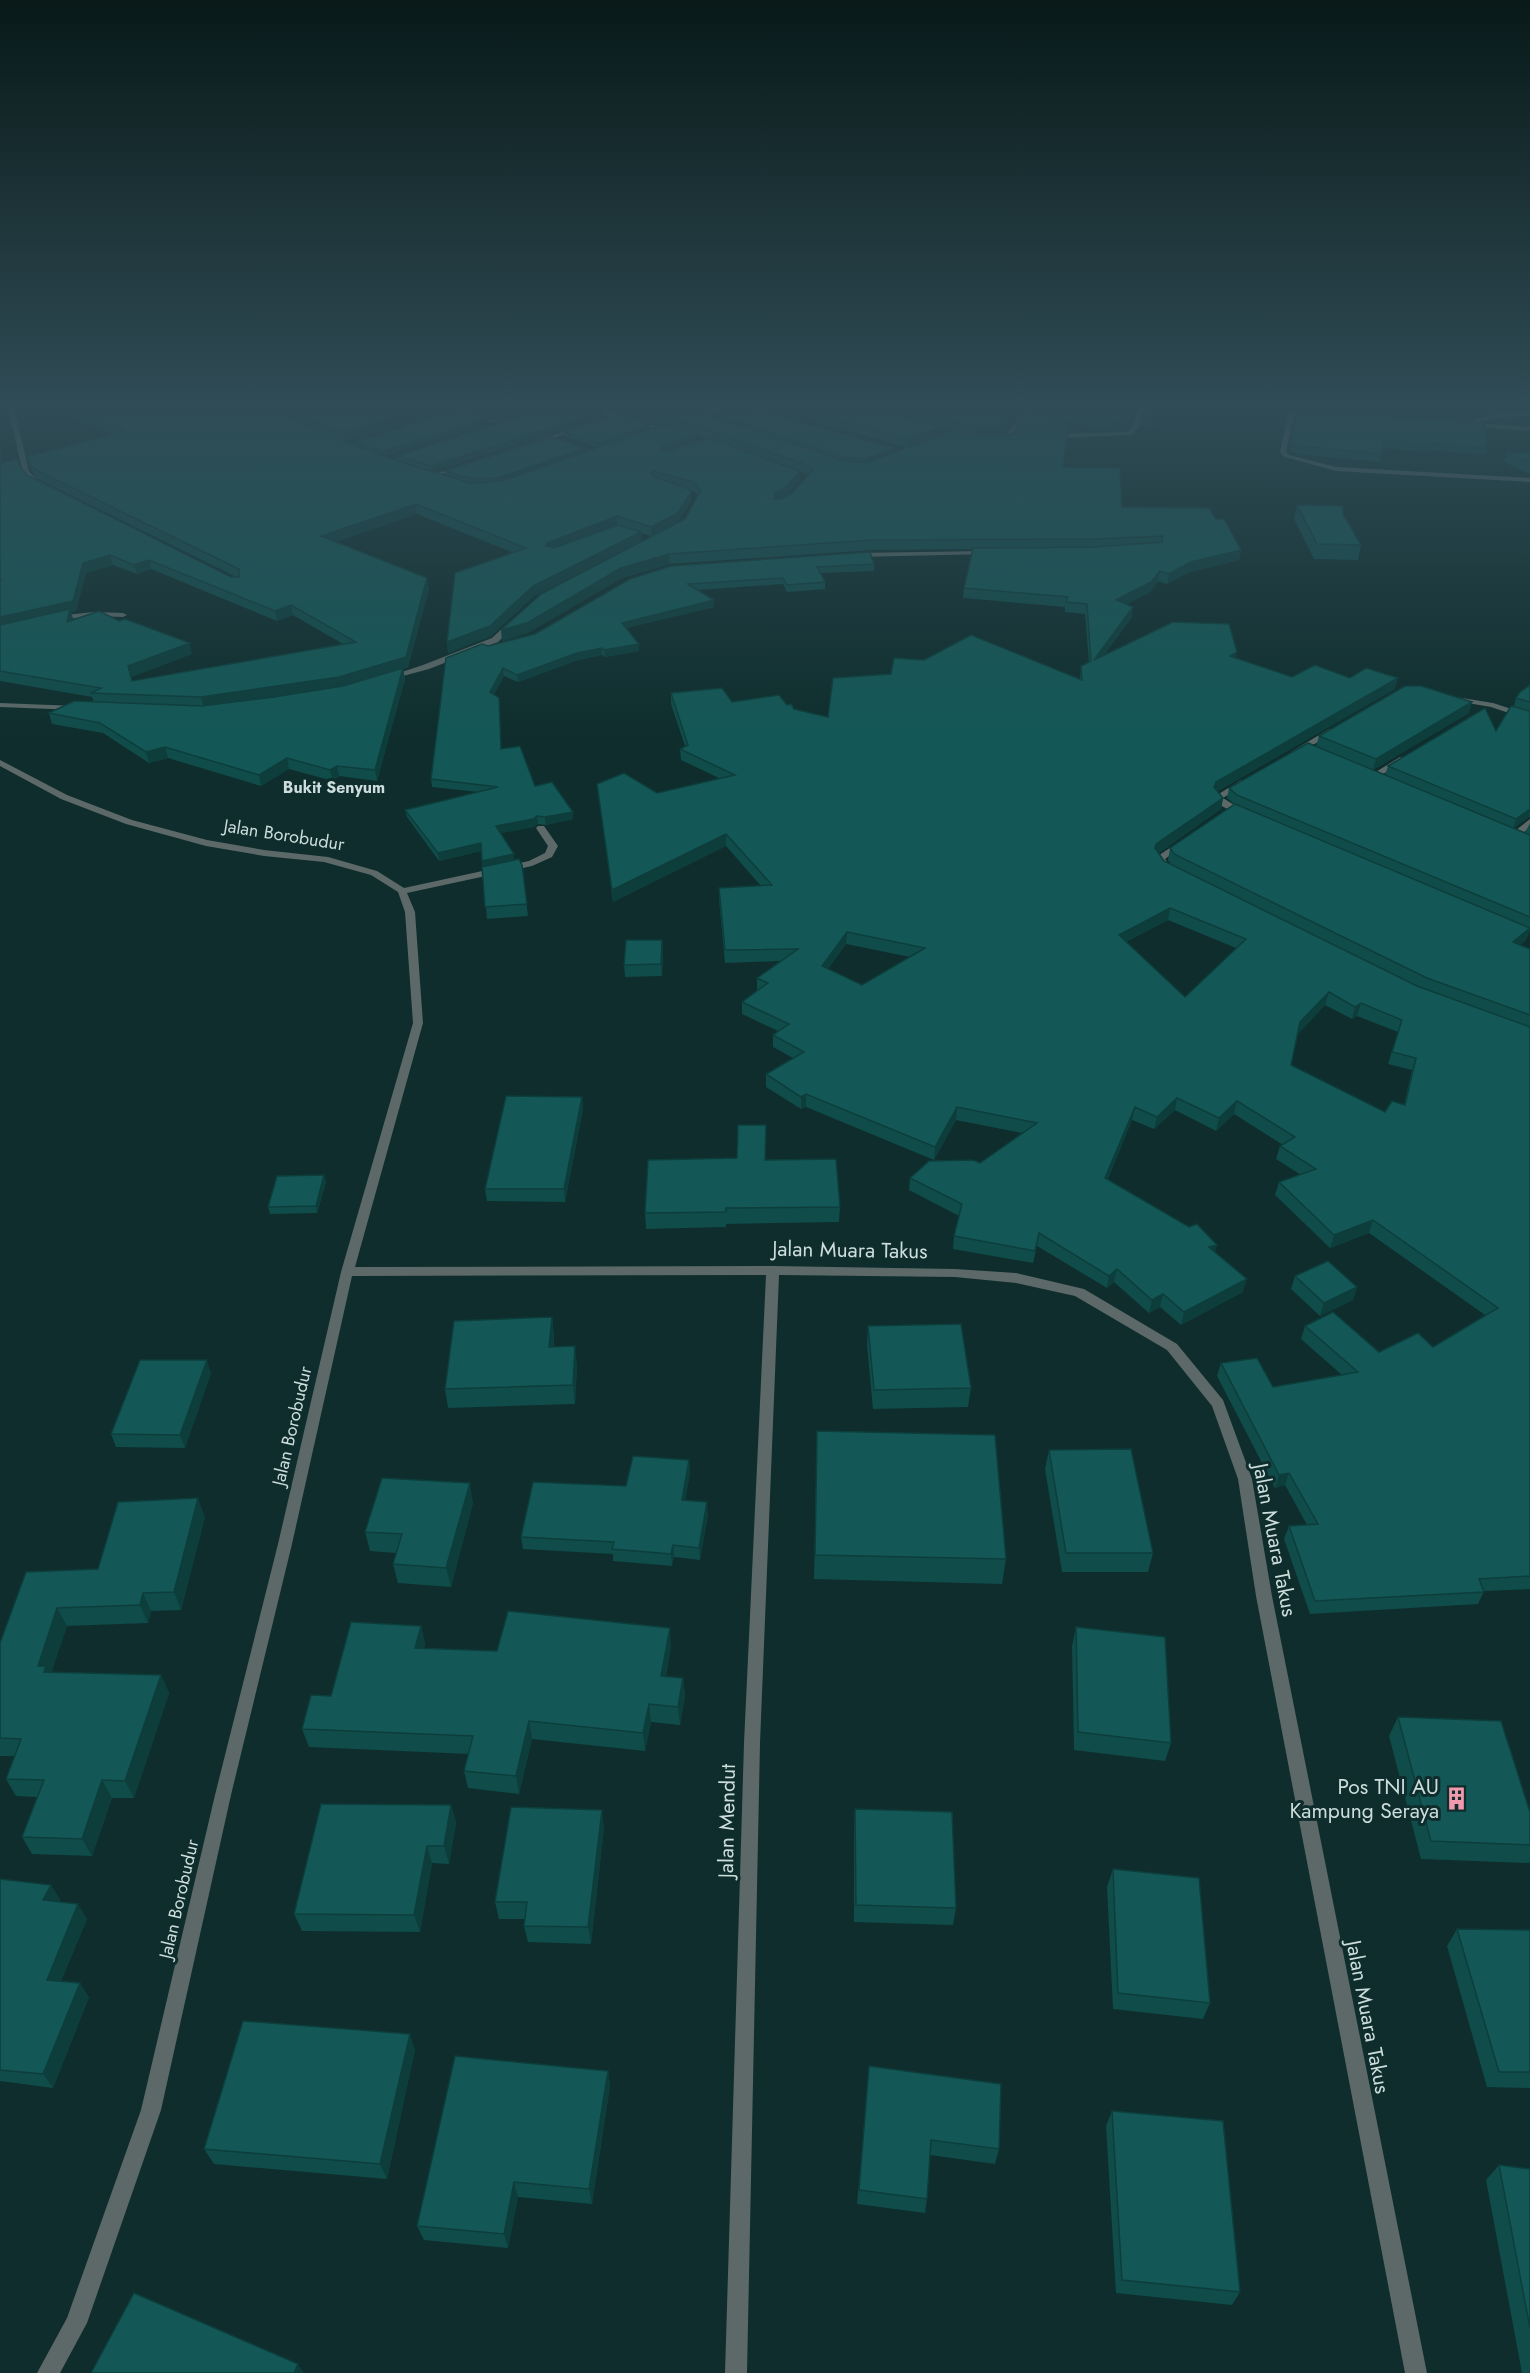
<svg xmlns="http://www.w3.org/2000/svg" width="1530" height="2373" font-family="Jost,sans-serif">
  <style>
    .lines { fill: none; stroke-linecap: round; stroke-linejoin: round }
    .service { fill: #5c6968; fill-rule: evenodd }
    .minor { fill: #5c6968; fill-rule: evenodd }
    .wall { fill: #104c4a; fill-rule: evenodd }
    .shaded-wall { fill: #0d3e3c }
    .building { fill: #135856; stroke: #0d3e3c; stroke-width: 1.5; fill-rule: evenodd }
    .labels { text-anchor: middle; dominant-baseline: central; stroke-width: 6; stroke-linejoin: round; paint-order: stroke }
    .far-neighbourhood-label { font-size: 16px; font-weight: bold; fill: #ccdddc; stroke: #0e2d2c }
    .street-label { font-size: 18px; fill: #ccdddc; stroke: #0e2d2c }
    .near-street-label { font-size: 21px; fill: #ccdddc; stroke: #0e2d2c }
    .near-poi-label { font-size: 21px; fill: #ccdddc; stroke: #0e2d2c; text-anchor: end }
  </style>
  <rect width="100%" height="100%" fill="#0e2d2c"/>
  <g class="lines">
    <path class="service" d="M7 403H13L29 472 41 483V485H37L23 473Z"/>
    <path class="minor" d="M474 403H484L466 410 502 423V425L460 412 445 417 442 415Z
      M573 403H583L665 429 652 434 650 431 656 429 618 417 436 476 431 475 612 416Z
      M730 403H739L786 418 783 420 734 406 702 417 707 419V421L694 417Z
      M1034 403H1041L1018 426 1009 439 995 441V439L1005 437 1014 424Z
      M1141 403H1147L1138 428 1131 435 1054 438 1051 436 1054 434 1127 432 1132 427Z
      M1312 411 1314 414 1294 416 1286 452 1289 455 1336 467 1530 478V482L1336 471 1285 457 1280 452 1288 414Z
      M1530 411V415L1497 418 1474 423 1471 421 1497 414Z
      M1470 423 1530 427V431L1468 426Z
      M988 551 990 552V554L855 557 852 555 855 553Z
      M94 612 123 613 127 615 123 617 94 616 56 620 52 618 56 616Z
      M510 621 517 623 498 642 429 669 388 680 384 678 423 665 492 638Z
      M1450 696 1493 703 1530 715V720L1491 707 1450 700Z
      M0 703 77 706 81 708 77 710 0 707Z
      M1329 729 1336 731 1298 754 1291 752Z
      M1400 757 1403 758V762L1378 777 1371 775Z
      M0 760 67 795 132 820 207 840 264 850 328 857 377 871 404 888 529 861 545 853 548 846 536 828 538 826H544L558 846 552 857 532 866 407 893 415 912 423 1023 355 1267 773 1266 955 1269 1016 1273 1084 1289 1177 1344 1223 1400 1252 1479 1272 1596 1427 2373H1405L1256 1596 1238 1479 1212 1406 1167 1350 1075 1296 1016 1283 955 1277 779 1275 760 1743 747 2373H725L744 1743 766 1275 352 1276 292 1544 231 1795 161 2110 87 2323 60 2373H37L67 2318 141 2110 215 1795 278 1544 341 1272 413 1023 405 912 398 892 371 875 324 862 264 856 206 846 126 824 61 799 0 766Z
      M1241 780 1245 783 1244 785 1223 798 1247 813V817L1244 818 1218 804 1214 797Z
      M1530 819V827L1517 838H1511V834Z
      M1183 839 1186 840V844L1165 859 1173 870 1168 873 1165 872 1155 858Z"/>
  </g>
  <path class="wall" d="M43 403H465L345 442 357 446 356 442 488 419V424L384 456 397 460 396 456 605 416 433 471 446 475 445 471 585 448V452L597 447 565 437V433L649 425V429L661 425 642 419V411L630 415 588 403H723L700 412 710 415V413L895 452 908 448 749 403H1031L1014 420 1009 419 1008 427 1004 434 982 436 1048 432 1015 434 1016 425 1138 403 1130 425 1119 423 1112 430 1070 423 1063 467 1122 507 1216 519 1241 550 1239 560 1190 572 1167 584 1158 581 1150 592 1127 604 1132 617 1104 655 1236 658 1292 677 1350 678 1395 689 1218 791 1223 798 1221 809 1159 853 1164 861 1171 865 1168 860 1170 848 1234 804 1227 798 1229 788 1316 746 1319 736 1469 713 1373 770 1385 775 1388 766 1496 731 1514 706 1516 698 1530 685V817H1529L1514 828 1525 833 1530 823V930L1526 940 1520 945 1530 949V1589L1484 1591 1478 1604 1310 1614 1284 1539 1289 1526 1307 1525 1285 1485 1275 1488 1217 1376 1221 1363 1273 1387 1342 1375 1301 1339 1305 1326 1379 1352 1433 1347 1485 1315 1369 1233 1330 1248 1275 1195 1279 1182 1301 1175 1276 1159 1280 1146 1283 1145 1234 1114 1216 1131 1175 1110 1154 1129 1132 1120 1108 1179 1215 1252 1243 1292 1181 1325 1160 1307 1149 1313 1114 1282 1107 1288 1037 1246 1033 1263 953 1249 954 1236 959 1216 909 1190 910 1178 980 1163 1022 1133 956 1120 934 1160 806 1107 801 1109 766 1087V1074L793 1058 773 1047V1035L778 1031 742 1014V1002L757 990V978L780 961 725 963 719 900V888L761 886 726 846 613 902 597 784 657 793 719 778 681 760 680 749 685 746 671 704V693L732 702 787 705 794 709 828 717 1080 679 1081 666 1089 662 1085 614 1065 612V607L963 598 964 588 973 549 873 550 670 564 622 578 528 633 502 641 626 549 534 596 491 636 448 653 447 642 514 553 417 514 335 542 429 589 408 667 403 669 405 679 377 781 339 776 333 781 289 769 261 786 168 758 149 763 103 733 52 724 49 713 94 702 92 697 0 681V446L3 463 19 465 27 475 231 577H236L36 478 30 466 27 457 113 434 52 409ZM298 416 300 423 290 419ZM939 427 951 431 918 443ZM696 435 708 439 696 442ZM800 472 809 475 792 493 787 495 800 480ZM689 490 694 491 698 496 685 519 678 522 691 501V492ZM641 533 651 536 642 541ZM113 565 137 574 151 569 277 621 293 615 343 644 132 681 131 677 192 654 119 621 73 620 71 612 76 611 86 573ZM1168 920 1236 948 1185 997 1126 942ZM846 944 910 957 862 985 828 969ZM1325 1005 1352 1019 1357 1016 1398 1032 1388 1064 1412 1070 1404 1105 1385 1112 1291 1065 1298 1034Z
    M472 403H553L501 420 473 410Z
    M1147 403H1175L1153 428 1141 426 1142 418Z
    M1366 403H1391L1389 415 1364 413Z
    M1297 410 1487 448 1485 455 1430 450V452L1382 448 1380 462 1297 454 1289 450Z
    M1507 453H1530V474L1504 462Z
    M1297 505 1361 545 1358 560 1314 559 1294 519Z
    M874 564V571L821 573 825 582V589L787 592 783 584 697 590 714 607 626 628 639 651 605 657 602 655 578 660 518 682 504 676 494 694 499 698 501 749 535 786 573 819 546 825 538 824 534 827 500 833 514 860 522 865 528 916 487 919 481 851 439 861 407 817 405 810 478 792 432 787 431 779 488 646 535 634 671 566Z
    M662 940 663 952 662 976 625 977 624 965Z
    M582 1097 583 1109 565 1202 487 1201 485 1189Z
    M766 1140V1160L840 1207 839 1222 726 1224V1227L646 1229 645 1213Z
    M324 1175 326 1182 317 1213 270 1214 268 1207Z
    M1295 1276 1357 1287 1353 1300 1320 1316 1291 1289Z
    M552 1317 554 1337V1347L577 1365 575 1404 448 1408 445 1389Z
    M868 1326 971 1388 968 1407 873 1409 867 1345Z
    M211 1373 185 1448 116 1447 111 1434Z
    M817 1431 1006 1559 1002 1584 814 1579Z
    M1049 1450 1153 1553 1148 1572H1062L1045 1469Z
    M689 1460 690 1473 685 1500 708 1514 700 1560 674 1557 672 1566 613 1561V1554L523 1549 521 1537 626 1486Z
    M473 1503 451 1587 398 1583 393 1564 396 1553 370 1551 365 1532Z
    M205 1517 181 1610 151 1611 148 1623 67 1626 51 1672 161 1675 169 1693 134 1798H112L92 1856 32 1854 22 1837 37 1797 16 1796 6 1779 15 1756H0V1643L98 1569Z
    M421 1626 425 1644 424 1648 497 1651 671 1646 666 1676 683 1678 685 1696 680 1725 651 1722 645 1751 532 1739 519 1794 468 1788 464 1771 469 1754 309 1747 302 1729 331 1696Z
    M1076 1627 1171 1743 1165 1761 1074 1750 1072 1646Z
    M1398 1717 1530 1812V1861L1529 1863 1421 1859 1389 1736Z
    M451 1805 456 1823 449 1864 432 1863 420 1932 302 1931 294 1914Z
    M855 1809 956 1908 953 1925 854 1922V1827Z
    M604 1828 591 1944 528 1942 524 1926 525 1919H499L495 1902Z
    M1113 1869 1210 2003 1203 2019 1113 2009 1107 1887Z
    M0 1879 60 1899 59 1902 87 1919 61 1981 89 1997 53 2088 0 2081Z
    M1457 1929 1530 1930V2088L1487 2087 1447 1946Z
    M415 2050 387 2179 214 2164 204 2149Z
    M608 2071 610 2086 592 2204 518 2197 508 2248 424 2240 417 2226Z
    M868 2082 999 2149 995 2164 930 2155 927 2199 925 2213 857 2204Z
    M1112 2111 1240 2292 1232 2305 1116 2293 1106 2126Z
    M1499 2165 1530 2169V2373H1522L1486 2180Z"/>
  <path class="shaded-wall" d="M311 403H339L288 420 286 411Z
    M437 403H465L345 442 344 433Z
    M525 403H553L501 420 500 411Z
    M638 403H666L630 415 629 406Z
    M700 403H723L693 415 692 409 693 406Z
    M1023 403H1031L1014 420 1015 412Z
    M1136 403H1138L1130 425 1132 416Z
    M1169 403H1175L1153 428 1154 419Z
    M604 411 605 416 432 472 431 466Z
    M1120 415 1119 423 1112 430 1113 421Z
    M488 419V424L383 457 382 452Z
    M1009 419 1008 427 1004 434 974 437 975 428Z
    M649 425V429L597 448V443Z
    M939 427 938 435 908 448V439Z
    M696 434V443L661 462V447Z
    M585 448V452L499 483 498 478Z
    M895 448V452L866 464V459Z
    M800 471V480L787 495 774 503V494Z
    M691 492V501L677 523 652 536 651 527Z
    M416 504 417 514 322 546 321 536Z
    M617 516V526L548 553 546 546 547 543Z
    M641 532 642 541 534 596 491 636 448 653 447 642 533 586Z
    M1241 550 1239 560 1190 572 1167 584 1169 574 1191 562Z
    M669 554 670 564 622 578 528 633 502 641 501 630 621 568Z
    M110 555 113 565 86 573 76 611 71 612 73 619 70 632 0 628V617L83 563Z
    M149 560 151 569 137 574 134 565Z
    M1160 571 1158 581 1150 592 1114 610 1116 600Z
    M427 578 429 589 408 667 403 669 405 679 377 781 375 770 340 688 204 708 201 697 339 677Z
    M714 600V607L622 629V623Z
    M291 605 293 615 277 621 275 611Z
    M1133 607 1132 617 1093 670 1094 660Z
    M190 643 192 654 131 677 128 666Z
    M639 644V651L605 657 604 650Z
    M602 648V655L578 660 518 682 517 675 577 653Z
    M1237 652 1235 662 1230 656Z
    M503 668 504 676 491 699 490 692Z
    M1398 678 1395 689 1214 793V787L1216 782Z
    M1472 702 1469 713 1373 770 1376 759Z
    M165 747 168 758 149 763 146 752Z
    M287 758 289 769 261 786 259 775Z
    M337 766 339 776 333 781 330 770Z
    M1223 798 1221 809 1154 856 1156 844Z
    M1530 809 1529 817 1513 829 1516 819Z
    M573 812V819L546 825 545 817Z
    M537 816 538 824 534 827 497 834 496 826Z
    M726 834V846L613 902 612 890Z
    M481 843 482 851 439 861 438 853Z
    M514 854V862L483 869 482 861Z
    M1170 908 1168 920 1117 947 1119 935Z
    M1530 928 1526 940 1509 955 1513 942Z
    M847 932 846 944 821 978 822 966Z
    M662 940 663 952 662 976 661 964Z
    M1329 992 1325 1005 1297 1035 1300 1022Z
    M1361 1003 1357 1016 1352 1019 1355 1007Z
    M806 1094V1107L801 1109V1097Z
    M582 1097 583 1109 565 1202 564 1189Z
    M1177 1098 1175 1110 1154 1129 1157 1117Z
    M1237 1101 1234 1114 1216 1131 1219 1118Z
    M957 1107 956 1120 934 1160 935 1147Z
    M1135 1107 1132 1120 1103 1191 1105 1178Z
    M324 1175 326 1182 317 1213 316 1206Z
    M1373 1220 1369 1233 1330 1248 1334 1235Z
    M1217 1245 1214 1257 1209 1247Z
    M1117 1269 1114 1282 1107 1288 1109 1276Z
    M1247 1279 1243 1292 1181 1325 1184 1312Z
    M1357 1287 1353 1300 1320 1316 1324 1303Z
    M1163 1294 1160 1307 1149 1313 1152 1300Z
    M552 1317 554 1337 552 1366 549 1347Z
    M575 1346 577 1365 575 1404 573 1385Z
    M207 1360 211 1373 185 1448 180 1435Z
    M689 1460 690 1473 683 1512 682 1500Z
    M1289 1473 1285 1485 1275 1488 1279 1475Z
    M470 1483 473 1503 451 1587 446 1568Z
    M198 1498 205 1517 181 1610 174 1592Z
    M707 1502 708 1514 700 1560 699 1548Z
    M673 1545 674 1557 672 1566 671 1554Z
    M143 1593 151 1611 148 1623 140 1605Z
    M57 1608 67 1626 51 1674 53 1690 38 1666Z
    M421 1626 425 1644 420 1666 415 1648Z
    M670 1628 671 1646 662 1694 661 1676Z
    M161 1675 169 1693 134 1798 125 1781Z
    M683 1678 685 1696 680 1725 678 1707Z
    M649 1704 651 1722 645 1751 643 1733Z
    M529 1721 532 1739 519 1794 516 1776Z
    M102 1780 112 1798 92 1856 82 1839Z
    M451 1805 456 1823 449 1864 444 1846Z
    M602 1810 604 1828 591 1944 588 1927Z
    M427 1846 432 1863 420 1932 414 1915Z
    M51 1885 60 1899 53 1915 43 1900Z
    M78 1904 87 1919 56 1993 47 1980Z
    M80 1983 89 1997 53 2088 43 2074Z
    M410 2034 415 2050 387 2179 380 2164Z
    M608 2071 610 2086 592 2204 589 2189Z
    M514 2182 518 2197 508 2248 504 2234Z
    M298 2364 304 2373H294Z"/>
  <path class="building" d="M58 403H251L379 455 470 483 502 481 662 425 696 434 661 447 660 453 709 438 800 471 787 486 774 494V499H781L792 493 813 470 812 467 711 431 642 410 662 403H700L693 406 692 409 841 460 867 463 952 431 975 436 1068 431 1063 467 1120 468 1122 507 1209 508 1216 519H1224L1241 550 1191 562 1169 574 1160 571 1151 582 1116 600 1133 607 1094 660 1173 622 1229 624 1237 652 1230 656 1292 677 1315 665 1350 678 1366 668 1398 678 1216 782 1214 787 1223 798 1156 844 1155 848 1164 861 1417 986 1530 1027V1576L1479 1579 1484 1592 1315 1601 1289 1526 1318 1524 1289 1473 1279 1475 1221 1363 1257 1358 1273 1387 1358 1372 1305 1326 1333 1312 1379 1352 1418 1333 1433 1347 1498 1308 1373 1220 1334 1235 1279 1182 1316 1169 1280 1146 1295 1137 1237 1101 1219 1118 1177 1098 1157 1117 1135 1107 1105 1178 1189 1227 1197 1224 1217 1245 1209 1247 1247 1279 1184 1312 1163 1294 1152 1300 1117 1269 1109 1276 1039 1233 1035 1251 954 1236 962 1204 910 1178 929 1161 973 1160 980 1163 1037 1123 957 1107 935 1147 806 1094 801 1097 766 1074 804 1052 773 1035 789 1024 742 1002 768 983 757 978 798 949 725 950 719 888 772 885 726 834 612 890 597 784 624 773 657 793 735 775 680 749 688 745 671 693 722 688 732 702 779 695 787 705 791 704 794 709 828 717 833 678 891 674 894 658 924 660 971 635 1082 680 1081 666 1091 661 1087 604 1066 602 1068 597 964 588 973 548 1094 547 1162 542 1163 536 1094 539 873 540 669 554 621 568 527 623 501 630 541 594 685 519 701 490 693 482 654 471 651 473 653 477 687 488 691 492 677 514 651 527 617 516 547 543 546 546 554 548 618 525 641 532 533 586 490 626 447 642 455 573 526 548 416 504 321 536 427 578 406 657 339 677 201 697 91 693 101 688 0 671V625L70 609 67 622 99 611 119 621 125 619 190 643 128 666 132 681 356 642 291 605 275 611 149 560 134 565 110 555 83 563 73 601 0 617V580H2L0 579V452L2 463 17 459 19 465 27 475 231 577H239V569L34 469 27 457 124 431ZM1170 908 1246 939 1185 997 1119 935ZM847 932 925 948 862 985 822 966ZM1329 992 1355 1007 1361 1003 1402 1020 1392 1052 1416 1058 1405 1105 1392 1101 1385 1112 1291 1065 1300 1022Z
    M268 403H311L286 411Z
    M336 403H437L344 433 298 415Z
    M478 403H525L500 411Z
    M562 403H582L604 411 431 466 396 456Z
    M619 403H638L629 406Z
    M780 403H852L939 427 908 439Z
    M881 403H954L1009 419 1005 425 975 428Z
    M983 403H1023L1015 412Z
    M1037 403H1136L1132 416 1120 415 1113 421 1071 415 1070 423 1016 425Z
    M1147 403H1169L1154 419 1142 418Z
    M1366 403H1391L1390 411 1365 409Z
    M734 404 895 448 866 459 845 457 710 413Z
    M459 409 488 419 382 452 356 442Z
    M1297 410 1484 423 1487 448 1431 443 1432 445 1383 440 1382 454 1298 446 1290 442Z
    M618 415 649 425 597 443 565 433Z
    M552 437 585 448 498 478 472 479 445 471Z
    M1507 453H1530V463Z
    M1297 505 1343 506V514L1361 545 1317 544Z
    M870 552 874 564 817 567 825 582 787 585 783 578 688 584 714 600 622 623 639 644 604 650 602 648 577 653 517 675 503 668 490 692 499 698 501 749 520 746 535 786 552 782 573 812 545 817 537 816 533 819 496 826 514 854 482 861 481 843 438 853 405 810 498 787 431 779 446 658 482 644 488 646 535 634 630 579 671 566Z
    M403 668 375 770 337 766 330 770 287 758 259 775 165 747 146 752 100 723 49 713 74 701 201 706 274 697 343 686Z
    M1530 685V702L1516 698 1520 692Z
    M1405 686H1421L1472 702 1376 759 1319 736Z
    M1511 706 1530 711V809L1516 819 1388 766 1485 708 1496 731Z
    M1308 743 1530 835V917L1237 795 1229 788Z
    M1235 804 1530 928 1513 942 1530 949V1015L1427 978 1174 854 1170 848Z
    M519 859 522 865 527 904 485 907 482 867Z
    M626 940H662L661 964 624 965Z
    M506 1096 582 1097 564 1189H485Z
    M738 1125H766L765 1160 836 1159 840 1207 726 1208V1212L645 1213 648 1160 737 1158Z
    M324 1175 316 1206 268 1207 277 1176Z
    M1328 1261 1357 1287 1324 1303 1295 1276Z
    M552 1317 549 1347 575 1346 573 1385 445 1389 454 1321Z
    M961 1324 971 1388 874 1390 868 1326Z
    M140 1360H207L180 1435 111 1434Z
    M817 1431 995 1435 1006 1559 815 1555Z
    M1131 1449 1153 1553H1066L1049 1450Z
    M633 1456 689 1460 682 1500 707 1502 699 1548 673 1545 671 1554 612 1549 614 1542 521 1537 533 1482 626 1486Z
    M382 1478 470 1483 446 1568 393 1564 402 1534 365 1532Z
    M198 1498 174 1592 143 1593 140 1605 57 1608 38 1666H46L44 1672 161 1675 125 1781 102 1780 82 1839 22 1837 44 1780 6 1779 21 1739 0 1738V1643L26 1572 98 1569 118 1502Z
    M508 1611 670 1628 661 1676 683 1678 678 1707 649 1704 643 1733 529 1721 516 1776 464 1771 473 1736 302 1729 311 1695 331 1696 351 1622 421 1626 415 1648 497 1651Z
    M1076 1627 1165 1637 1171 1743 1078 1732Z
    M1398 1717 1501 1721 1530 1812V1845L1431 1841Z
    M321 1804 451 1805 444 1846H427L414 1915 294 1914Z
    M511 1807 602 1810 588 1927 524 1926 527 1902H495Z
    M855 1809 952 1812 956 1908 856 1905Z
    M1113 1869 1199 1878 1210 2003 1118 1993Z
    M0 1879 51 1885 43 1900 78 1904 47 1980 80 1983 43 2074 0 2070Z
    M1457 1929 1530 1930V2072H1499Z
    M243 2021 410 2034 380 2164 204 2149Z
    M455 2056 608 2071 589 2189 514 2182 504 2234 417 2226Z
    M869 2066 1001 2084 999 2149 931 2140 927 2199 859 2190Z
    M1112 2111 1223 2121 1240 2292 1122 2280Z
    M1499 2165 1530 2169V2328Z
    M134 2293 298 2364 294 2373H91Z"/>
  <linearGradient id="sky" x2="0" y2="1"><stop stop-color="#081918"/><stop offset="0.55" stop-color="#304c56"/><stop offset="1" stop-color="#304c56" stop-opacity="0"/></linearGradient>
  <rect width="1530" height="736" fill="url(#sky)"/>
  <defs>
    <symbol id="building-bare" viewBox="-9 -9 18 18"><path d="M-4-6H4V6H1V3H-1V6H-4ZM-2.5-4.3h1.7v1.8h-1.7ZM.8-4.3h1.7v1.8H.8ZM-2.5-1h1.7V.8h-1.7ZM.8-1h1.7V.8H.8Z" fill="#f29aad" stroke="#0e2d2c" stroke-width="2.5" paint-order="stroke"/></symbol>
  </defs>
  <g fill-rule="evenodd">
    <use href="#building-bare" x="1440" y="1782" width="33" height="33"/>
  </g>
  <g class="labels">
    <g class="far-neighbourhood-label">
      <text x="334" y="787">Bukit Senyum</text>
    </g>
    <g class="street-label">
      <text transform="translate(284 835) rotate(9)">Jalan Borobudur</text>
      <text transform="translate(292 1426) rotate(-77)">Jalan Borobudur</text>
      <text transform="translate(179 1899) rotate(-77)">Jalan Borobudur</text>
    </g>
    <g class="near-street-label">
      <text transform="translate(850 1250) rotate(1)">Jalan Muara Takus</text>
      <text transform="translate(1275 1540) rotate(79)">Jalan Muara Takus</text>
      <text transform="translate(727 1821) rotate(-89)">Jalan Mendut</text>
      <text transform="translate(1368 2017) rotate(79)">Jalan Muara Takus</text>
    </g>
    <g class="near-poi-label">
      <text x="1439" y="1787">Pos TNI AU<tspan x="1439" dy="24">Kampung Seraya</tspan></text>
    </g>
  </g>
</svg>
